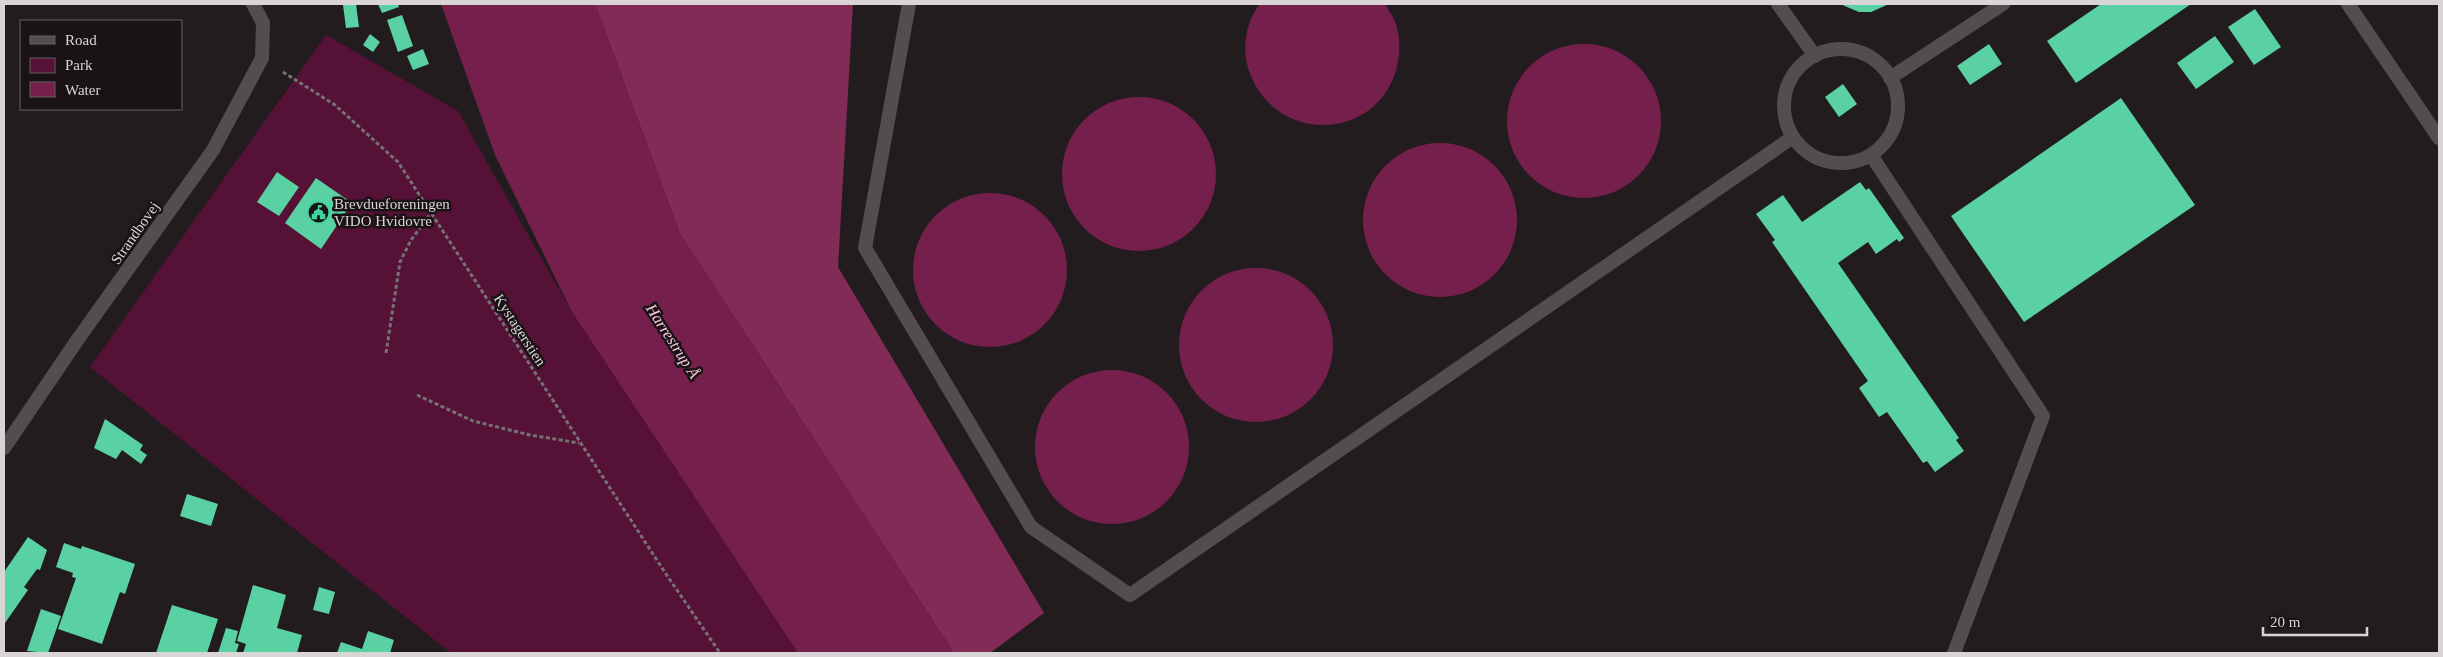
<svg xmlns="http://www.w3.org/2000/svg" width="2443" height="657" font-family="Georgia,serif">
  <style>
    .green { fill: #561136 }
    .forest { fill: #822b57 }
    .water { fill: #751f4c }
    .building { fill: #59d1a3 }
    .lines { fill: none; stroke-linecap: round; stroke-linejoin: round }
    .path { stroke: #767173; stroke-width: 3; stroke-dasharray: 4 2.5; stroke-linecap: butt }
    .service { stroke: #544d50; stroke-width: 14 }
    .minor { stroke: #544d50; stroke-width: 14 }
    .labels { text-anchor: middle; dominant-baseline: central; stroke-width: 5; stroke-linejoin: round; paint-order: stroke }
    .poi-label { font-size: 15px; fill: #d9d5d6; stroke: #191315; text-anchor: start }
    .street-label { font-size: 15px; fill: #d9d5d6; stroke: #191315 }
    .water-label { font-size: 16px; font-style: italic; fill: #fcc9dd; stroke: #191315 }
  </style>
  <rect width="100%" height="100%" fill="#221c1f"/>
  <path class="green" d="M326 35 458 111 572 312 798 653H451L90 367Z"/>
  <path class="forest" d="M595 4H853L838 267 1044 613 990 653H954L680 234Z"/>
  <path class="water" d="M441 4H595L680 234 954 653H798L572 312 495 155Z
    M1260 4H1385C1389 10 1393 17 1396 24 1400 36 1400 50 1398 62 1382 143 1273 147 1248 68 1242 47 1246 21 1260 4Z
    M1507 121a77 77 0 1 1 154 0a77 77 0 1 1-154 0Z
    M1062 174a77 77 0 1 1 154 0a77 77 0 1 1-154 0Z
    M1363 220a77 77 0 1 1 154 0a77 77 0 1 1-154 0Z
    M913 270a77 77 0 1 1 154 0a77 77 0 1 1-154 0Z
    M1179 345a77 77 0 1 1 154 0a77 77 0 1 1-154 0Z
    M1035 447a77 77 0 1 1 154 0a77 77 0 1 1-154 0Z"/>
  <path class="building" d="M352 4H356L359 27 346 28 343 5Z
    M378 4H398L399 7 382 13Z
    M1840 4H1889L1871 12H1859Z
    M2101 4H2191L2076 83 2047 41Z
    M2255 9 2281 47 2254 65 2228 27Z
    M402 15 413 46 398 52 387 20Z
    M370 34 380 42 373 52 363 45Z
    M2215 36 2234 62 2196 89 2177 63Z
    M1989 44 2002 64 1970 85 1957 66Z
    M423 49 429 64 413 70 407 56Z
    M1843 84 1857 104 1839 117 1825 97Z
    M2121 98 2195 205 2024 322 1951 216Z
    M277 172 299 187 279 216 257 202Z
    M316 178 352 203 321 249 285 223Z
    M1860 182 1866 190 1869 188 1904 238 1899 242 1897 239 1876 254 1868 242 1838 263 1959 438 1956 440 1964 451 1935 472 1927 461 1923 463 1887 412 1879 417 1859 388 1868 381 1772 242 1775 240 1756 214 1783 195 1802 222Z
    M105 419 143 445 140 450 147 455 141 464 122 450 116 459 94 448Z
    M187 494 218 504 211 526 180 516Z
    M28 537 47 550 40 570 37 569 24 587 28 590 5 623 4 572Z
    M64 543 81 549 82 546 135 564 125 594 120 592 102 644 58 629 76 578 72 577 73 573 56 567Z
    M253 585 286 595 277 628 302 635 297 653H243L246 644 237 641Z
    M319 587 335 592 329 614 313 610Z
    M172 605 218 619 207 653H156Z
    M41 609 61 616 48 653 27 651Z
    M226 628 238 631 235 643 239 644 236 653H218Z
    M368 631 394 640 390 653H337L341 642 362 649Z"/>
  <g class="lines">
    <path class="path" d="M283 72 335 105 398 162 664 571 720 653
      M386 353 400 262 411 240 431 213
      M417 395 473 421 530 435 579 443"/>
    <path class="service" d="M909 4 865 248 1031 527 1130 595 1793 137
      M1778 4 1815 56
      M2348 4 2439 138
      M1784 106a57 57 0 1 1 114 0a57 57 0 1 1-114 0Z
      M1890 78 2003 4
      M1871 155 2043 416 1954 653"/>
    <path class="minor" d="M4 448 78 339 213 150 262 58 263 23 253 4"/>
  </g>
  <defs>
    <symbol id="civic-ring" viewBox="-11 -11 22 22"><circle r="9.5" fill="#191315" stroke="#42d4a0" stroke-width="1.5"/><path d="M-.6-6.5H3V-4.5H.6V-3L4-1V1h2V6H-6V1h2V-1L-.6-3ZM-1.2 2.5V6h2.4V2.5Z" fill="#42d4a0"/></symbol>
  </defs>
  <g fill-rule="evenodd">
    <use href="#civic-ring" x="306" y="200" width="25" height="25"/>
  </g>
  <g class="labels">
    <g class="poi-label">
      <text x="334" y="204">Brevdueforeningen<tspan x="334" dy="17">VIDO Hvidovre</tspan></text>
    </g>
    <g class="street-label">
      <text transform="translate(135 233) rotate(-55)">Strandbovej</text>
      <text transform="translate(520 330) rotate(57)">Kystagerstien</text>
    </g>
    <g class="water-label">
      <text transform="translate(673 341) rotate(57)">Harrestrup Å</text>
    </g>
  </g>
  <rect width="2443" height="657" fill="none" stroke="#d9d5d6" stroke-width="10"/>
  <rect x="20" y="20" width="162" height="90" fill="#191315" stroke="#666162"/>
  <rect x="30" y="36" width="25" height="8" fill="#544d50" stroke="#666162"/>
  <text x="65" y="45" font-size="15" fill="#d9d5d6">Road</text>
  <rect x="30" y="58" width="25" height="15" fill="#561136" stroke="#666162"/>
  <text x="65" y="70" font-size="15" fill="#d9d5d6">Park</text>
  <rect x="30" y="82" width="25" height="15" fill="#751f4c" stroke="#666162"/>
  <text x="65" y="95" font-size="15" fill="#d9d5d6">Water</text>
  <path d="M2263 627v8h104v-8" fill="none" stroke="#d9d5d6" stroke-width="2.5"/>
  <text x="2270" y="627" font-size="15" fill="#d9d5d6" stroke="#191315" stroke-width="4" paint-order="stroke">20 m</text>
</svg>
